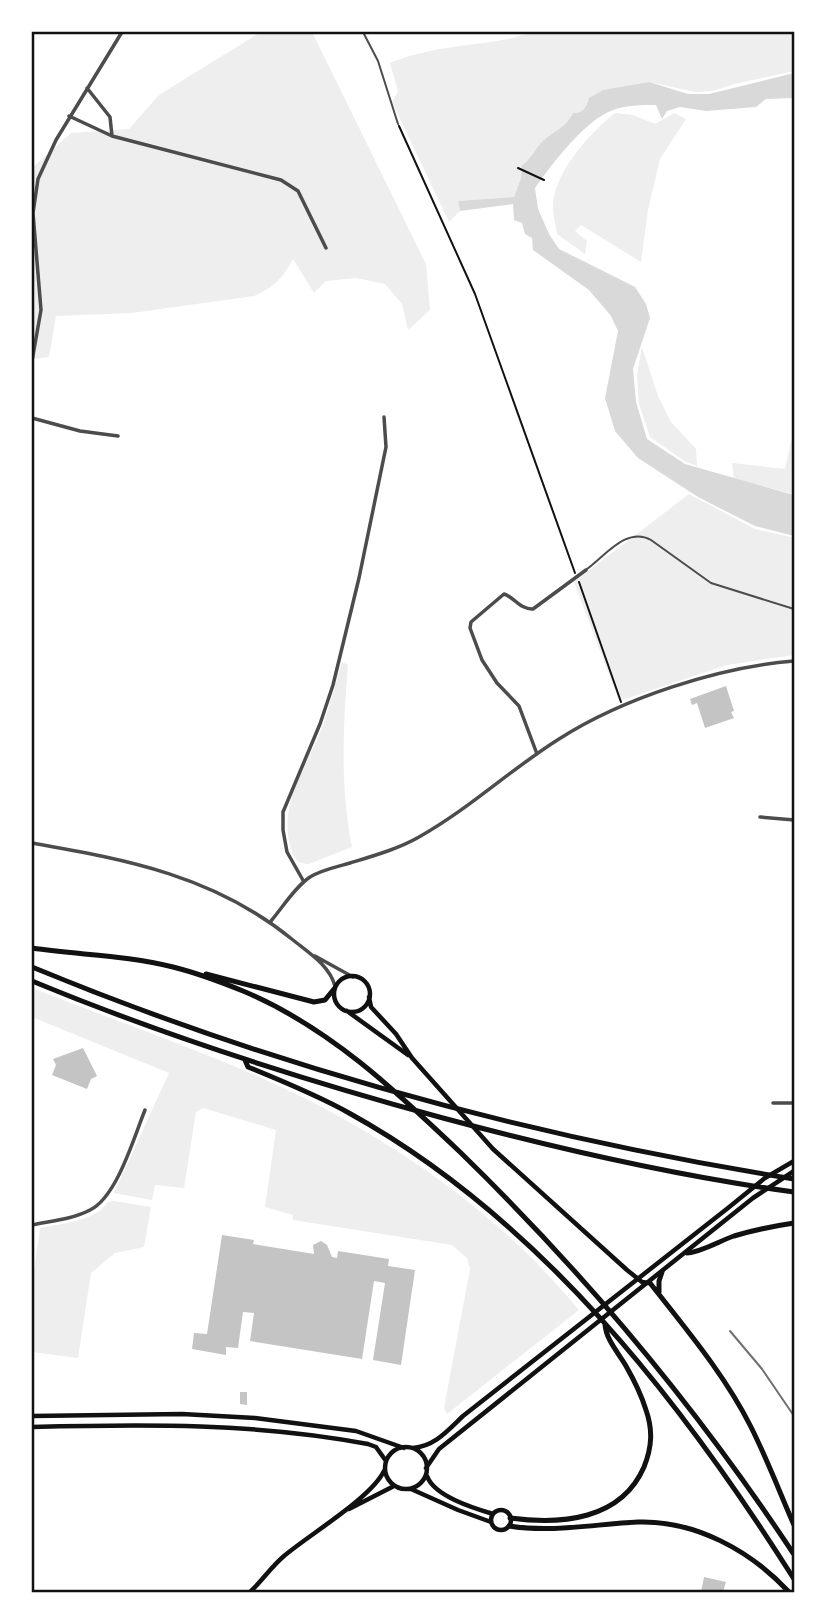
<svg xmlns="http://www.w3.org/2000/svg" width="826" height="1624" font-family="Roboto,sans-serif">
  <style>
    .green { fill: #eee }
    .water { fill: #d9d9d9 }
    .building { fill: #c4c4c4 }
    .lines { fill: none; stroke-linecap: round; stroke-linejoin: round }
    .path { stroke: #111; stroke-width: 2 }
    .service { stroke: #4c4c4c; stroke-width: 2 }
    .minor { stroke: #4c4c4c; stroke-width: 3.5 }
    .tertiary { stroke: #4c4c4c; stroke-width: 3.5 }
    .secondary { stroke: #111; stroke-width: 4.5 }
    .primary { stroke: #111; stroke-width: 5 }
    .motorway { stroke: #111; stroke-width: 5 }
    .rail { stroke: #707070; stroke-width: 2 }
    .neatline { fill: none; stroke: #111; stroke-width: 2.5 }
  </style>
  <rect width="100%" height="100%" fill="#fff"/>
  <path class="green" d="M261 32H312L426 264 430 310 408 330 402 304 385 284 356 278 326 281 314 293 293 259C283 278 273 288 254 296L132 313 56 316 49 357 32 359V168L71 133 129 129 159 95Z
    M536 32H794V71L735 84 712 91 695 92 649 82 604 90 589 98C586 107 584 113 573 113 565 129 552 131 540 144 534 151 531 159 522 165L521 178 514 197 458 201 460 211 449 222 392 102 398 91 390 63C428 47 469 46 509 39 518 37 527 33 536 32Z
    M615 113 633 115 655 124 674 113 686 119 660 159 648 210 641 262 581 225 575 231 587 241 585 254 557 234C556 226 553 216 553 207 553 173 590 133 615 113Z
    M642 347 658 396 671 422 696 449 697 466 686 462 650 437 639 404 637 375Z
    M794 439V494L734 479 732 463 785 469 791 441Z
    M689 494 755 529 794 538V655L727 665 619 701 574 582Z
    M342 662 348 665C343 726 340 787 352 847L309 864C298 864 294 859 291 849 277 803 308 766 323 725 330 704 336 683 342 662Z
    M32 988C120 1023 212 1053 298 1095 405 1148 503 1218 579 1310L447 1414 444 1408 470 1269 467 1258 452 1245 293 1220V1215L265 1207 276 1130 203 1108 196 1112 184 1188 155 1185 152 1200 114 1193 169 1073 32 1017Z
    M114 1201 151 1207 144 1247 115 1253 91 1273 78 1358 32 1352V1285L40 1228C63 1223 94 1222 108 1202Z"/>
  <path class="water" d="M794 73V98L766 99 756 107 706 111 680 107 667 111 662 119 656 105C642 105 627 105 613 110 585 120 552 164 535 188L538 209 549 234 559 249 635 287 646 304 650 318 633 369 636 402 647 439 685 464 794 495V536L755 526 698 497 638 458 615 431 605 398 618 331 611 316 589 290 533 250 532 238 525 234 522 223 514 220 513 204 460 211 458 201 514 197 521 178 522 165C531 159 534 151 540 144 552 131 565 129 573 113 584 113 586 107 589 98L603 90 649 82 688 94H709Z"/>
  <path class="building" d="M726 686 734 711 731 712 734 718 705 728 697 703 692 705 690 699Z
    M83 1048 97 1076 91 1079 87 1089 52 1075 56 1065 53 1059Z
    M222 1235 254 1240 253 1244 314 1254 313 1245 321 1241 327 1245 332 1257 337 1258 338 1251 389 1259 388 1266 415 1270 401 1365 373 1360 385 1283 374 1281 362 1359 250 1341 254 1313 243 1312 238 1348 226 1347V1355L192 1349 194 1333 207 1334Z
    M240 1392H247V1405L240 1404Z
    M704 1577 726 1582 723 1592H701Z"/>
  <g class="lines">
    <path class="path" d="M399 126 475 294 575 573
      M518 168 544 180
      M579 582 621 702"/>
    <path class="service" d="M363 32 378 61 398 124
      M587 569C605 556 627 526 651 540L711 583 794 609"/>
    <path class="minor" d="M87 88 110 117 112 136
      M69 116 112 136 281 180 298 191 326 248
      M32 361 41 310 33 213 38 179 56 140 122 32
      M32 418 80 431 118 436
      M537 754 519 706 497 683 482 660 470 628 471 622 504 594C514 597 521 610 533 609L586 570
      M760 817 794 820
      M304 882 287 852 283 830V812L320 724 333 685 359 578 386 447 384 417
      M271 921C283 907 294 888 310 877 321 870 336 867 350 863 373 856 398 849 419 837 469 809 511 769 559 739 623 698 719 667 794 661
      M773 1103H794
      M32 1225C51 1221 73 1219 90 1210 117 1197 134 1137 145 1110"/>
    <path class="tertiary" d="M32 843C128 860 215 876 293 940 309 953 329 965 335 986
      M315 956 353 977"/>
    <path class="secondary" d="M334 994a18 18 0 1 1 36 0a18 18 0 1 1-36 0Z
      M369 997 371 1007 396 1034 412 1058 493 1149 627 1270 642 1282 649 1283
      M347 1011 408 1055
      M32 1416 182 1414 255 1418 356 1431 404 1448
      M32 1427C145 1424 257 1423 368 1444L376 1447 386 1461
      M385 1468a21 21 0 1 1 42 0a21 21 0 1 1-42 0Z
      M413 1448C435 1446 447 1431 463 1416L728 1208 765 1178 794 1161
      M426 1468 439 1449 753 1198 794 1171
      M427 1476C434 1496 473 1508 493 1514
      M411 1489 458 1510 491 1522
      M349 1509 394 1486
      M491 1520a10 10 0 1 1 20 0a10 10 0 1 1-20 0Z
      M250 1592C262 1581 271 1567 284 1556 310 1534 371 1498 384 1471"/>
    <path class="primary" d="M650 1283C686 1329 725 1375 751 1427 767 1459 780 1493 794 1525
      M659 1292V1281L662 1272
      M509 1526C552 1533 595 1524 638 1522 695 1520 751 1551 789 1592"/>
    <path class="motorway" d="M32 948C78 955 127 955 173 967 197 973 221 982 243 991 329 1027 396 1091 462 1154 586 1275 697 1408 793 1553
      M32 967C276 1068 533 1137 794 1179
      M206 974 314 1002 325 1000 334 989
      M32 981C165 1036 303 1080 443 1118 558 1149 676 1176 794 1192
      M245 1060 248 1067C282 1081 317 1095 349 1113 539 1218 680 1399 794 1579
      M687 1253C702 1252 719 1241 734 1236 754 1230 774 1226 794 1223
      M510 1518C561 1525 621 1520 644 1467 652 1447 653 1430 646 1410 641 1394 634 1380 626 1366 618 1352 606 1340 605 1324"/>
    <path class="rail" d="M730 1331 762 1369 794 1416"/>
  </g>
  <rect width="826" height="1624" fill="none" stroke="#ffffff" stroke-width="66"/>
  <rect x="33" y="33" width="760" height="1558" class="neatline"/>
</svg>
